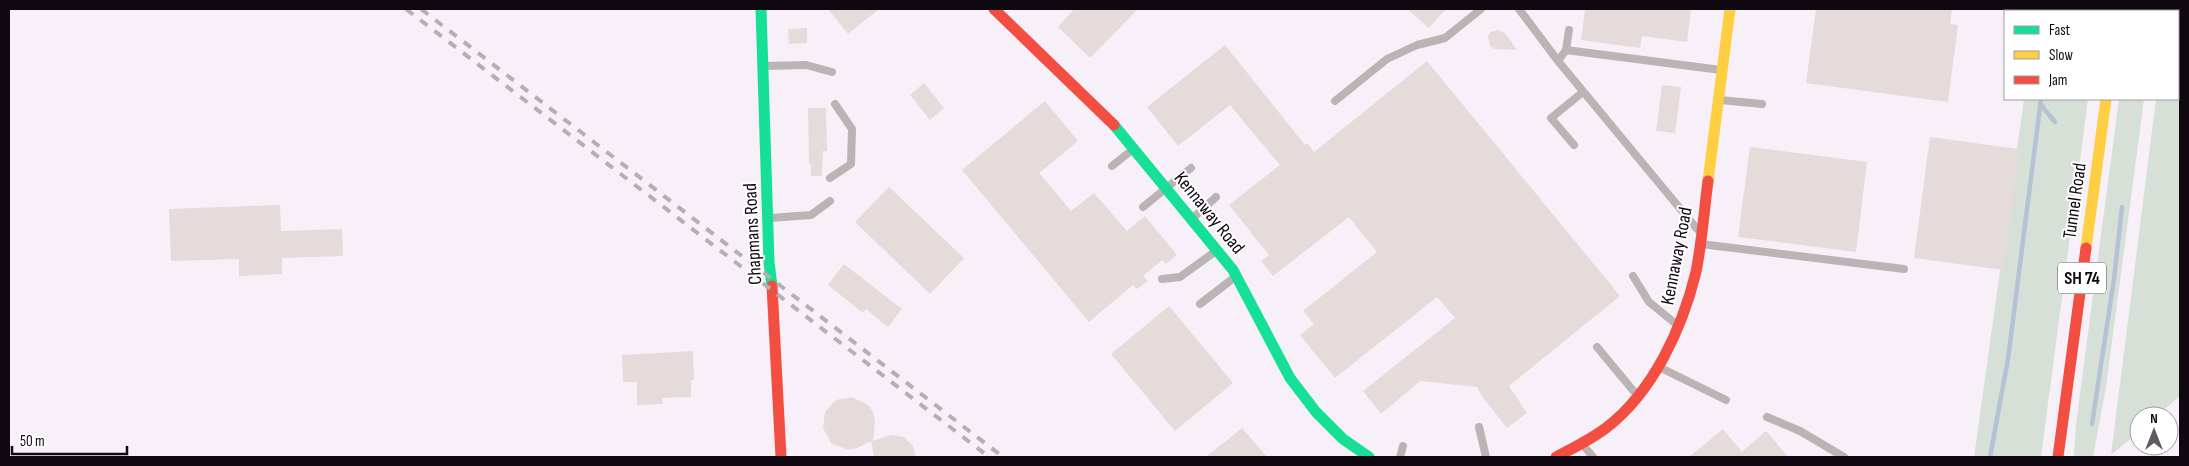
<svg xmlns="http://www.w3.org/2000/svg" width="2189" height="466" font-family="'Sofia Sans Condensed',sans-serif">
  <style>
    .green { fill: #d6e0d6 }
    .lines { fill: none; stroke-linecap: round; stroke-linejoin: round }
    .stream { stroke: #b5c2d6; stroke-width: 4.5 }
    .building { fill: #e4dbda }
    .lane { stroke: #bab4b5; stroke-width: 8 }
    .fast { stroke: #16e098; stroke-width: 11 }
    .slow { stroke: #ffcf43; stroke-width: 11 }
    .jam { stroke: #f24e42; stroke-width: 11 }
    .rail { stroke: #b5afb1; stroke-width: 4; stroke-dasharray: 9 9; stroke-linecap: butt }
    .labels { text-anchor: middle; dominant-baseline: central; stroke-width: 4; stroke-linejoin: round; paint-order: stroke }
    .shield { fill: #fff; stroke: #585258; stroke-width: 1 }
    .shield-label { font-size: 18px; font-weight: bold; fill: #100810 }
    .street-label { font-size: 19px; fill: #100810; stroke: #fff }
  </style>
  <rect width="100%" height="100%" fill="#f8f0f8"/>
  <path class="green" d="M2167 9H2180V396L2157 416H2139V432L2111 455 2156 99H2178V11H2167Z
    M2024 99H2088L2041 457H1974Z
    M2119 99H2144L2106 387 2093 457H2074L2076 424Z"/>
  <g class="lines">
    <path class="stream" d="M2052 11 2053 9
      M2041 105 2055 122
      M2092 424 2114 279 2122 207
      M1990 457 2008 359 2041 99"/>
  </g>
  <path class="building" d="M828 9H879L848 34Z
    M1074 9H1138L1090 58 1058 27Z
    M1407 9H1446L1429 28Z
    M1585 9H1691L1687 42 1642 36 1640 48 1581 40Z
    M1816 9H1952L1950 24 1958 25 1948 102 1806 83Z
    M807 28V43L789 44 788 29Z
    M1498 30 1505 33 1517 50 1494 49 1490 46 1488 36 1491 32Z
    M1225 45 1305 145 1307 143 1314 152 1427 61 1620 296 1509 386 1527 413 1507 428 1481 395 1477 387 1420 381 1381 414 1363 391 1455 318 1437 297 1335 378 1300 335 1314 324 1303 311 1377 252 1349 217 1273 276 1261 261 1269 255 1229 205 1280 165 1230 105 1178 146 1147 107Z
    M924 83 944 108 930 120 910 95Z
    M1662 85 1681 87 1675 133 1656 131Z
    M1045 101 1078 141 1039 173 1071 211 1094 193 1127 231 1145 216 1177 255 1166 264 1162 260 1143 276 1148 281 1137 289 1133 285 1089 322 962 170Z
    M808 108H826L827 151H823L822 176H811V164H809Z
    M1930 137 2019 149 2004 270 1914 258Z
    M1750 147 1867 162 1856 252 1738 237Z
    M889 187 964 258 930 294 855 222Z
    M280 205 281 231 342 229 343 256 282 258V274L239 276V259L171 261 169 209Z
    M844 264 902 309 888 327 866 309 863 313 828 285Z
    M1169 306 1233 383 1175 431 1111 354Z
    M693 351 694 380H691V397L662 398 663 404 637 405V382H623L622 355Z
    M852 397 868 405 873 412 875 421 873 441 891 435 904 437 913 446 916 457H874L871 441 857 448 848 450 831 443 823 428 825 412 836 400Z
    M1242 428 1267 457H1206Z
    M1723 429 1742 452 1766 431 1788 457H1689Z"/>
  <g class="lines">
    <path class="lane" d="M1519 9 1558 61 1697 229
      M1566 50 1721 70
      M1558 61 1566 50 1569 30
      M765 66 806 65 832 72
      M1720 100 1762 104
      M1335 101 1387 59 1417 45 1445 38 1481 9
      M1574 145 1551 118 1583 92
      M1112 166 1132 150
      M830 178 851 164 852 129 835 104
      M1143 207 1191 168
      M1194 217 1216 197
      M770 218 811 215 830 201
      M1701 244 1904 269
      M1633 276 1649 302 1676 324
      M1162 279 1180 277 1216 251
      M1200 304 1235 277
      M1597 347 1636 394
      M1659 367 1726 400
      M1767 417 1800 431 1844 457
      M1479 427 1486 457
      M1583 445 1593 457
      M1400 457 1403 446"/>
    <path class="fast" d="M761 9 769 262 772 286
      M1114 125 1233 270 1290 378 1316 412 1343 439 1369 457"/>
    <path class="slow" d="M1708 181 1730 9
      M2086 248 2106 99"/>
    <path class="jam" d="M994 9 1114 125
      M2116 11 2117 9
      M772 286 781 457
      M1556 457C1573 448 1590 440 1606 428 1653 392 1682 329 1696 272 1702 242 1704 211 1708 181
      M2058 457 2086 248"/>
    <path class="rail" d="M406 9 989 457
      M421 9 1003 457"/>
  </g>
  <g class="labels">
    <rect class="shield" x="2058" y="262.5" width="48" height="31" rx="4"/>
    <g class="shield-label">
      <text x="2082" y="278">SH 74</text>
    </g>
    <g class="street-label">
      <text transform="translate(2075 201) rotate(-82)">Tunnel Road</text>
      <text transform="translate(1209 213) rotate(51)">Kennaway Road</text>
      <text transform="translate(753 234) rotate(-93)">Chapmans Road</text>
      <text transform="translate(1677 256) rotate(-79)">Kennaway Road</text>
    </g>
  </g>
  <rect width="2189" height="466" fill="none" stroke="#100810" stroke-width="20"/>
  <rect x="2004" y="10" width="175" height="90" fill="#ffffff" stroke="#9f9c9f"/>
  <rect x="2014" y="26" width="25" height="8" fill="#16e098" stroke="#9f9c9f"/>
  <text x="2049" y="35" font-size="15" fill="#100810">Fast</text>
  <rect x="2014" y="51" width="25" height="8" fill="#ffcf43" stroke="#9f9c9f"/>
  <text x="2049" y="60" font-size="15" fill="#100810">Slow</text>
  <rect x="2014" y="76" width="25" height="8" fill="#f24e42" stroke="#9f9c9f"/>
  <text x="2049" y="85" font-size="15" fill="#100810">Jam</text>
  <g transform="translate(2154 431)"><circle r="24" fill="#ffffff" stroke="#9f9c9f"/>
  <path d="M0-4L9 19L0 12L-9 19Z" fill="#615961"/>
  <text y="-8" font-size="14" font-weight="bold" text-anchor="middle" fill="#100810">N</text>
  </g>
  <path d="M12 446v8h115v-8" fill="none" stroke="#100810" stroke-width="2.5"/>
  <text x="20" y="446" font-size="15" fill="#100810" stroke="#ffffff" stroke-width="4" paint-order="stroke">50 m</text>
</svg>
